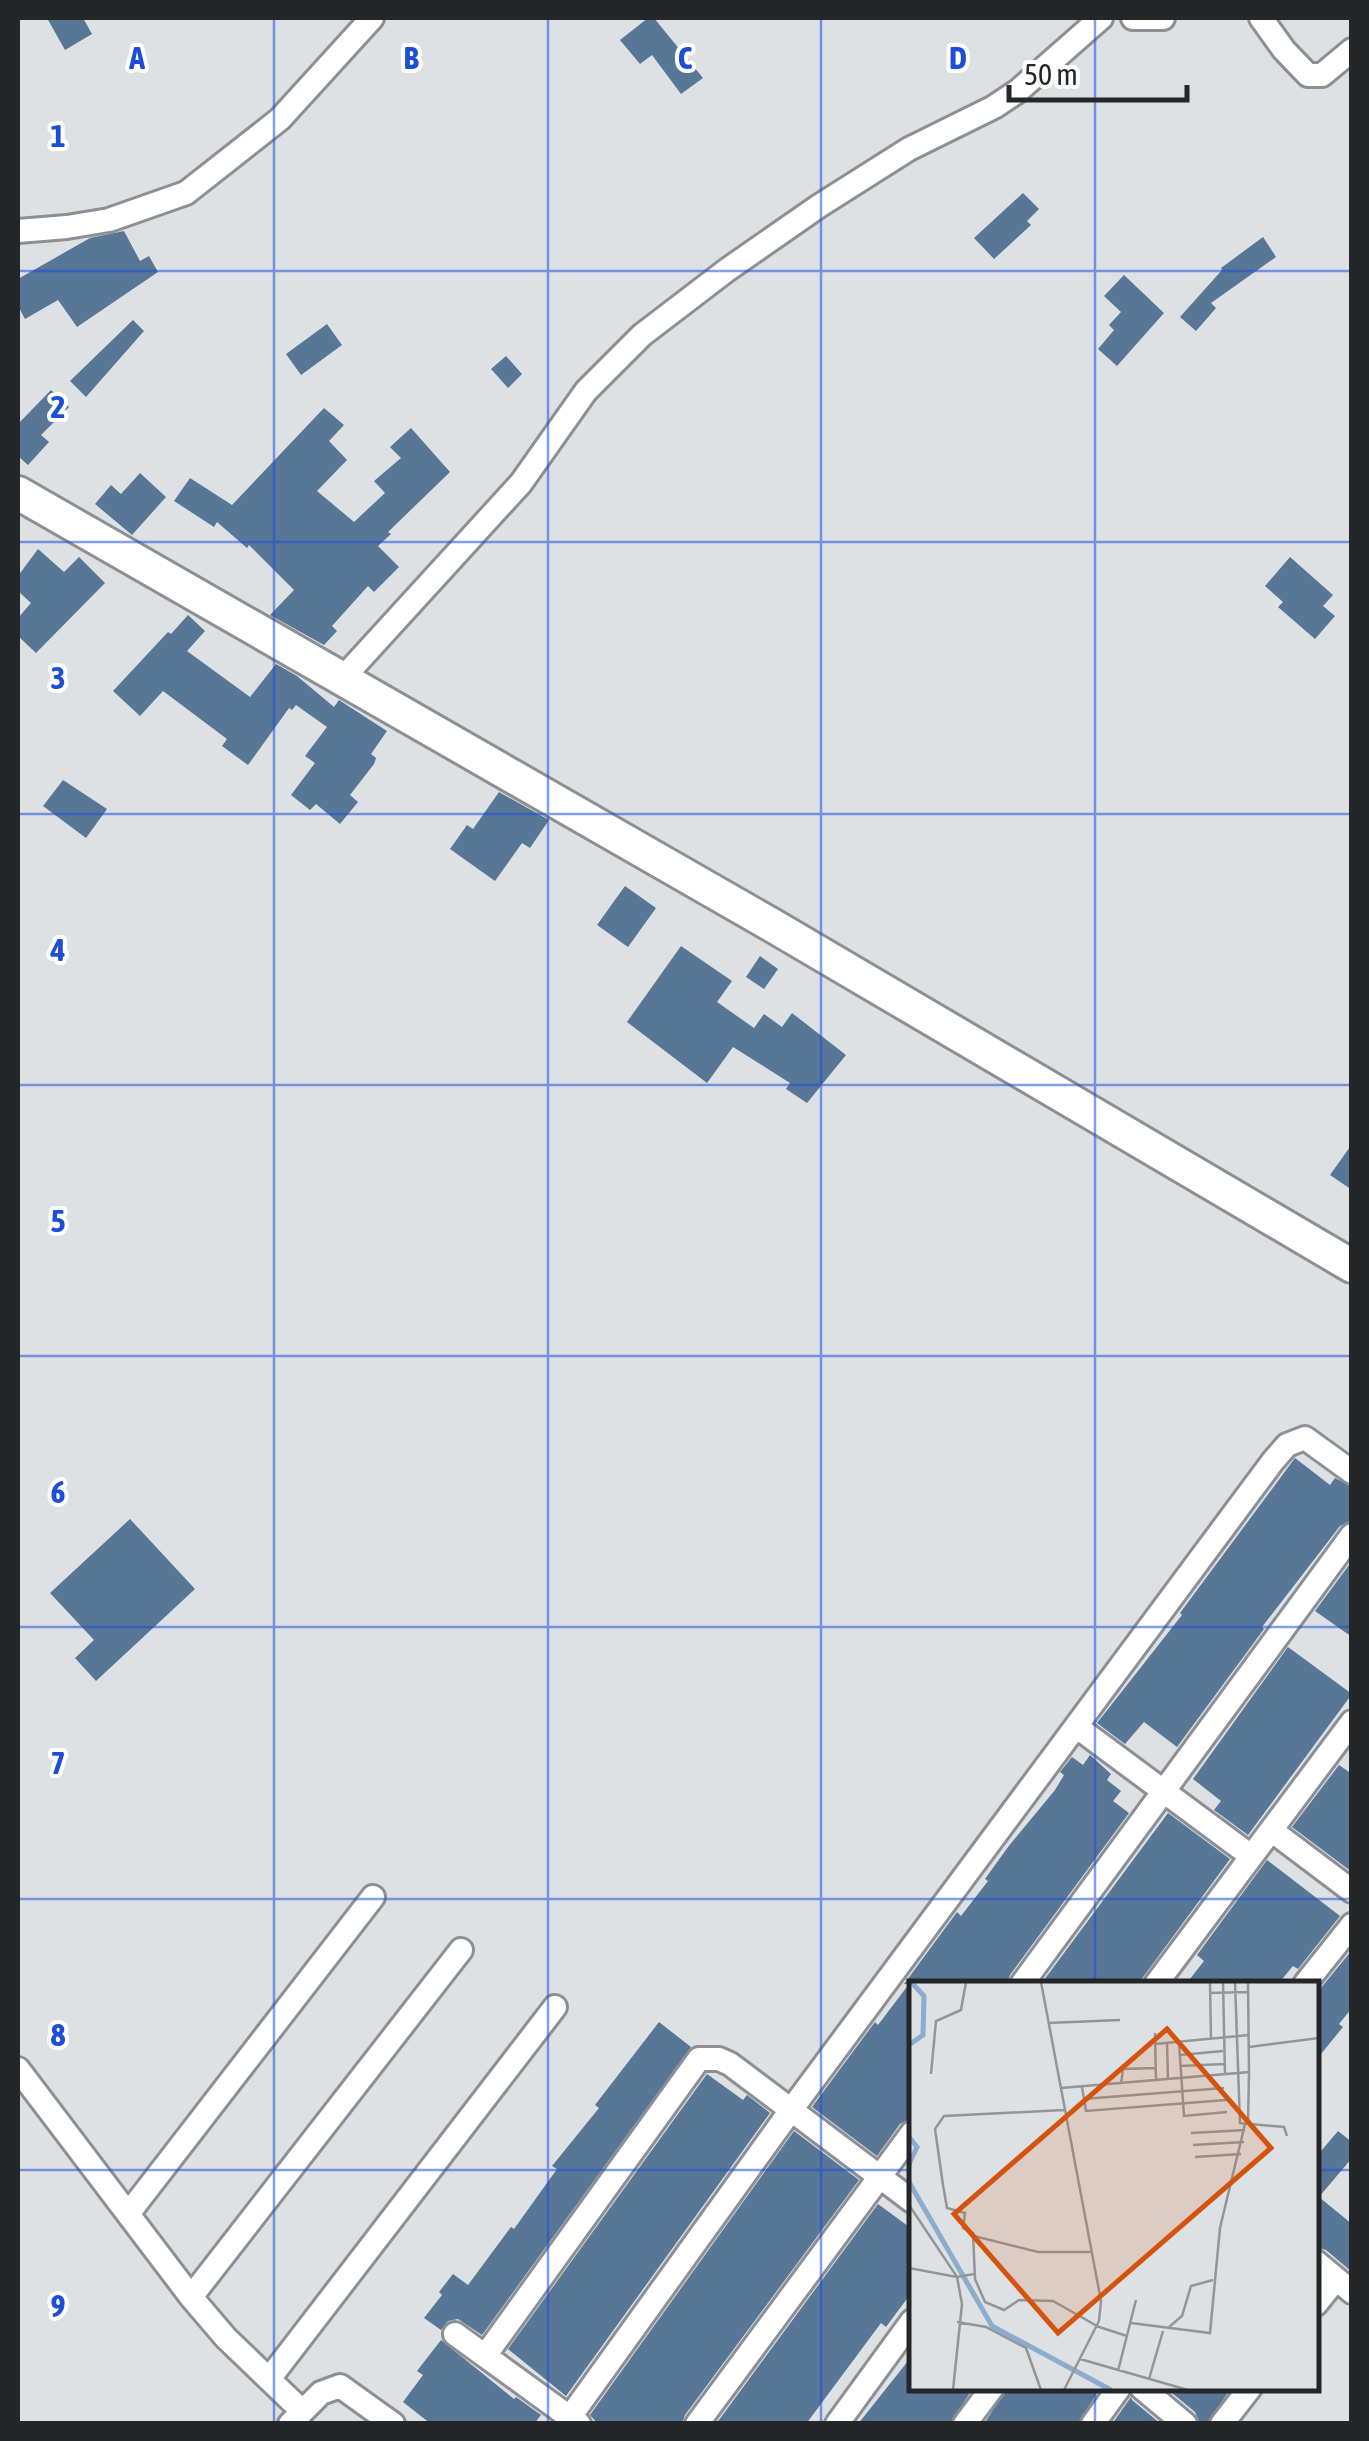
<svg xmlns="http://www.w3.org/2000/svg" width="1369" height="2441" font-family="'Asap Condensed',sans-serif">
  <style>
    .building { fill: #587696 }
    .lines { fill: none; stroke-linecap: round; stroke-linejoin: round }
    .minor-casing { stroke: #8c8f93; stroke-width: 28 }
    .secondary-casing { stroke: #8c8f93; stroke-width: 38 }
    .minor { stroke: #fff; stroke-width: 22 }
    .secondary { stroke: #fff; stroke-width: 32 }
    .grid { fill: none; stroke: #1d4ed8; stroke-width: 2.5; stroke-opacity: 0.55 }
    .inset-river { fill: none; stroke: #8bacce; stroke-width: 5 }
    .inset-road { fill: none; stroke: #939698; stroke-width: 2.5 }
    .view { fill: #d4540f; fill-opacity: 0.15; stroke: #d4540f; stroke-width: 5 }
    .inset-edge { fill: none; stroke: #242627; stroke-width: 5 }
    .grid-label { font-size: 32px; text-anchor: middle; font-weight: bold; fill: #1d4ed8; stroke: #fff; stroke-width: 8; stroke-linejoin: round; paint-order: stroke }
  </style>
  <rect width="100%" height="100%" fill="#dde1e4"/>
  <path class="building" d="M47 18H83L92 34 65 50Z
    M648 18H654L703 78 681 94 652 55 640 64 620 40Z
    M1023 193 1039 209 1027 221 1031 225 994 259 974 238Z
    M124 231 140 261 149 256 158 272 77 327 58 300 25 319 18 306V279L90 238Z
    M1263 237 1276 257 1211 303 1216 308 1196 331 1180 317 1222 270 1221 268Z
    M1124 275 1164 313 1117 366 1098 349 1114 330 1109 325 1121 312 1104 296Z
    M133 320 144 331 86 397 70 381Z
    M327 324 342 345 301 375 286 354Z
    M506 356 522 374 508 388 491 369Z
    M51 390 69 407 41 435 49 442 28 465 18 456V424Z
    M324 408 344 425 329 441 347 460 317 491 354 522 385 493 374 481 401 458 390 447 411 428 450 472 388 532 391 534 378 546 399 567 374 592 368 586 332 626 337 631 324 645 270 615 294 590 249 545 247 548 217 522 214 527 174 501 190 478 232 505Z
    M140 473 166 497 132 535 95 504 111 485 121 494Z
    M38 549 64 572 79 557 105 583 36 653 18 636V618L31 603 18 591V576Z
    M1290 557 1333 595 1323 606 1335 616 1315 639 1278 607 1283 602 1265 586Z
    M188 615 205 631 187 651 250 697 276 664 297 676 334 707 339 700 387 731 371 754 376 758 374 764 350 795 358 802 340 824 316 804 310 810 291 795 315 763 305 756 327 727 296 705 292 710 289 708 248 765 222 746 227 739 163 691 140 716 113 691 168 632 171 634Z
    M63 780 107 809 86 838 43 806Z
    M499 792 549 820 530 848 522 843 495 881 450 849 467 825 473 829Z
    M625 886 656 908 628 947 597 925Z
    M681 946 732 981 717 1002 754 1028 764 1014 782 1027 792 1013 846 1055 807 1103 786 1089 790 1083 733 1047 707 1083 627 1022Z
    M760 956 778 969 764 989 746 977Z
    M1352 1144V1190L1330 1175Z
    M1295 1458 1330 1485 1335 1478 1352 1487V1520L1340 1526 1262 1627 1264 1629 1177 1747 1144 1722 1125 1744 1097 1723 1182 1615 1180 1613Z
    M130 1519 195 1589 96 1681 75 1658 94 1640 50 1593Z
    M1352 1561V1637L1315 1611Z
    M1288 1647 1352 1694 1248 1835 1214 1810 1221 1801 1193 1779Z
    M1090 1755 1111 1774 1107 1780 1121 1791 1113 1801 1129 1813 1010 1975 1007 1984H912V2118L900 2124 877 2156 812 2107 875 2022 878 2025 909 1984H904L957 1912 961 1916 988 1881 985 1879 1008 1847 1055 1790 1064 1775 1060 1772 1072 1757 1083 1765Z
    M1339 1765 1352 1774V1872L1292 1827Z
    M1168 1813 1230 1859 1138 1984H1041Z
    M1267 1860 1340 1916 1298 1969 1293 1966 1278 1984H1186L1204 1961 1197 1955Z
    M1352 1950V2008L1339 2024 1343 2027 1316 2060V1994Z
    M659 2022 691 2047 482 2335 458 2319 448 2321 441 2330 424 2318 442 2295 439 2292 453 2274 468 2285 511 2227 514 2229 557 2169 552 2166 599 2108 595 2105Z
    M707 2074 743 2100 747 2095 770 2113 566 2396 508 2349Z
    M794 2131 859 2180 685 2415 682 2424H598L590 2415Z
    M1338 2131 1352 2142V2158L1319 2197 1352 2224V2272L1326 2250 1316 2247V2157Z
    M878 2204 912 2229V2292L886 2327 881 2323 806 2424H716Z
    M441 2340 514 2399 516 2397 541 2415 534 2424H431L403 2402 423 2375 417 2371Z
    M912 2356V2388H973L950 2424H858Z
    M1007 2388H1100L1078 2424H984Z
    M1166 2388H1231L1207 2424H1200L1195 2412Z
    M1131 2397 1132 2400 1161 2424H1112Z"/>
  <g class="lines">
    <defs>
      <path id="minor" d="M1133 18H1163
        M1261 18 1284 50 1308 75H1322L1352 50
        M18 231 67 227 109 220 186 193 280 119 372 18
        M342 679 521 483 586 391 642 335 727 270 819 206 909 149 994 107 1018 91 1101 18
        M1077 1727 1251 1856
        M1271 1830 1352 1891
        M1022 1984 1352 1535
        M1156 1984 1352 1722
        M1305 1984 1352 1925
        M18 2069 191 2297 226 2338 302 2411
        M128 2214 373 1897
        M1316 2262 1352 2292
        M191 2297 461 1950
        M1316 2304 1336 2279
        M455 2334 579 2424
        M485 2356 699 2059H719L730 2064 912 2201
        M269 2379 555 2007
        M1142 2388 1185 2424
        M570 2417 791 2110 1273 1461 1287 1445 1305 1438 1352 1472
        M290 2424 321 2393 340 2386 393 2424
        M697 2424 912 2133
        M837 2424 912 2321
        M965 2424 992 2388
        M1093 2424 1119 2388
        M1222 2424 1250 2388"/>
      <path id="secondary" d="M18 493 770 924 1352 1266"/>
    </defs>
    <use href="#minor" class="minor-casing"/>
    <use href="#secondary" class="secondary-casing"/>
    <use href="#minor" class="minor"/>
    <use href="#secondary" class="secondary"/>
  </g>
  <path class="grid" d="M274 18V2424M548 18V2424M821 18V2424M1095 18V1984M18 271H1352M18 542H1352M18 814H1352M18 1085H1352M18 1356H1352M18 1627H1352M18 1899H1352M18 2170H912M1316 2170H1352M1095 2388V2424"/>
  <g transform="translate(909 1981)">
    <rect width="410" height="410" fill="#dde1e4"/>
    <path class="inset-river" d="M0 64 14 54 15 15 2 1M0 156 8 166 0 183M0 201 83 345 202 409"/>
    <path class="inset-road" d="M132 1 192 320 190 340 155 409M301 1 302 59M314 1 316 94M326 1 331 142 375 146 378 155M301 12 339 11M139 42 211 39M246 52 247 100M258 62 259 99M270 62 275 135 318 131M246 63 340 54M340 66 410 57M271 74 314 70M271 85 315 83M22 93 27 40 52 29 57 1M212 103 214 88 247 87M173 106 177 130 317 119M152 107 340 91 339 1M174 118 315 107M155 129 35 135 26 148 34 204 38 227 56 232 54 247 64 252 66 298 76 321 95 329 110 319 144 320 188 345M339 143 340 92M282 152 336 149M284 164 335 161M286 176 332 173M0 224 48 296 65 293M65 255 129 271H182M0 287 48 296 53 323 44 409M48 341 77 346 117 367 132 409M222 342 301 352 311 247 336 143M187 345 218 355M260 346 273 335 282 305 304 299M171 378 279 409M209 390 227 319M240 398 254 350"/>
    <path class="view" d="M258 48 362 167 149 352 45 233Z"/>
    <rect width="410" height="410" class="inset-edge"/>
  </g>
  <g class="grid-label">
    <text x="137" y="69">A</text>
    <text x="411" y="69">B</text>
    <text x="685" y="69">C</text>
    <text x="958" y="69">D</text>
    <text x="58" y="147">1</text>
    <text x="58" y="418">2</text>
    <text x="58" y="689">3</text>
    <text x="58" y="961">4</text>
    <text x="58" y="1232">5</text>
    <text x="58" y="1503">6</text>
    <text x="58" y="1774">7</text>
    <text x="58" y="2046">8</text>
    <text x="58" y="2317">9</text>
  </g>
  <rect width="1369" height="2441" fill="none" stroke="#242627" stroke-width="40"/>
  <path d="M1009 85v15h178v-15" fill="none" stroke="#242627" stroke-width="5"/>
  <text x="1024" y="85" font-size="30" fill="#242627" stroke="#ffffff" stroke-width="8" paint-order="stroke">50 m</text>
</svg>
